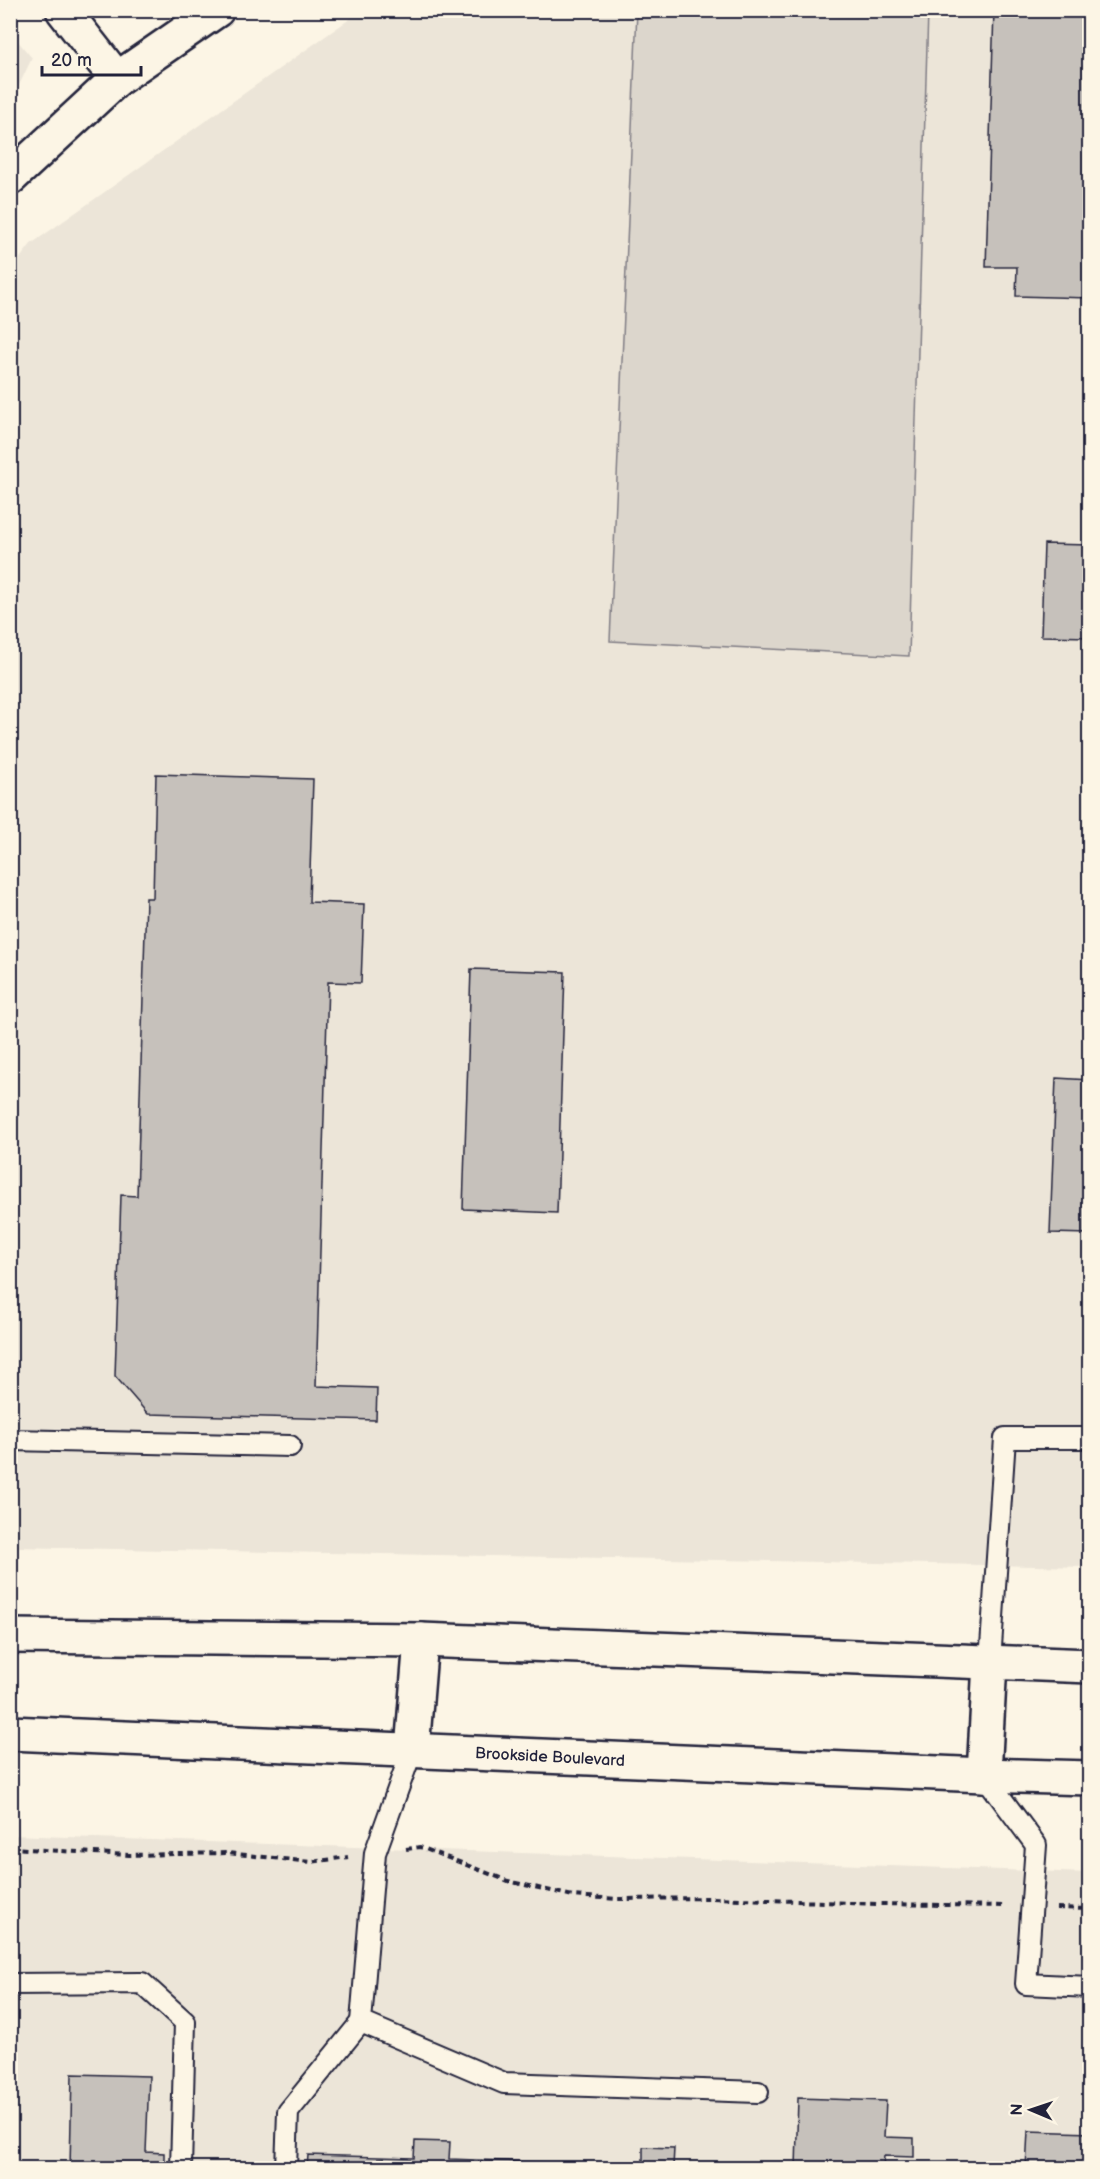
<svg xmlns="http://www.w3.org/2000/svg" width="1100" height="2179" viewBox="0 0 1100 2179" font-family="'Balsamiq Sans',sans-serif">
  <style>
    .built { fill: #ece5d8 }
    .green { fill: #dcd6cc; stroke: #7f7c84; stroke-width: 1.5 }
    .building { fill: #c6c1bb; stroke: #22223b; stroke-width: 1.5 }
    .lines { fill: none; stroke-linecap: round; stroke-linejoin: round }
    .service-casing { stroke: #22223b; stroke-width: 24 }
    .minor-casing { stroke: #22223b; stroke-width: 38 }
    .primary-casing { stroke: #22223b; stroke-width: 38 }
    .path { stroke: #22223b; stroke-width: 4; stroke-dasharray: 6 4.5; stroke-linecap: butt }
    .service { stroke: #fcf5e5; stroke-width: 20 }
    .minor { stroke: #fcf5e5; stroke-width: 33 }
    .primary { stroke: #fcf5e5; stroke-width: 33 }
    .labels { text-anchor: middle; stroke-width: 6; stroke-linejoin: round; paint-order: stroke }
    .street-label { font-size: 16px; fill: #22223b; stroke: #fcf5e5 }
  </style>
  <rect width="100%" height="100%" fill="#fcf5e5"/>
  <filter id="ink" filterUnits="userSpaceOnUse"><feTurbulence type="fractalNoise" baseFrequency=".0167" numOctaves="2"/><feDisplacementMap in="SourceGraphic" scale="12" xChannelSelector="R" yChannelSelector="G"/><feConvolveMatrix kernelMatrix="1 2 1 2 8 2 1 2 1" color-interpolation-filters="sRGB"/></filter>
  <g filter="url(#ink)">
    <g class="built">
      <path d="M361,11H637L909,656L928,11H1089V1567L11,1547V270L31,244Z"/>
      <path d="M11,33L32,58L11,102H10Z"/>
      <path d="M11,1835L1089,1873V2168H11Z"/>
    </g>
    <path class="green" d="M637,11H928L909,656L610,641Z"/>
    <g class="building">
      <path d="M994,10H1090V298L1016,296L1017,267H986Z"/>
      <path d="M1044,544L1090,545V637L1041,636Z"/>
      <path d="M10,690H13L11,732H10Z"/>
      <path d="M156,774L313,779L309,902L364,904L361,983L328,982L316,1386L377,1388L376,1420L148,1414L115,1376L121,1195L137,1196L146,898H153Z"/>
      <path d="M471,969L565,972L557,1213L463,1209Z"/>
      <path d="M1056,1078L1090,1080V1234L1050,1233Z"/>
      <path d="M72,2074L149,2076L146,2152L164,2153V2168H70Z"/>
      <path d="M798,2098L886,2101L884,2137L914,2138V2157L884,2156L883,2168H796Z"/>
      <path d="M1028,2131L1090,2133V2168H1026Z"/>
      <path d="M415,2141L450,2142L449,2159L643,2166V2147L674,2148L673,2167L709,2168H307L308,2155L414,2158Z"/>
    </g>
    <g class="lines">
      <defs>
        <g id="service">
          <path d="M10,1440L290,1446"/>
          <path d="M990,1662L1005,1438H1090"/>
          <path d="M412,1750L375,1853L361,2022L504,2083L758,2092"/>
          <path d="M984,1775L1036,1845L1026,1984L1090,1987"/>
          <path d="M10,1984L142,1983L185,2022L181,2168"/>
          <path d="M286,2168L288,2112L361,2022"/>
        </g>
        <g id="minor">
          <path d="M63,10L117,79"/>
          <path d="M10,178L117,79L217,10"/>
        </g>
        <g id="primary">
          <path d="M10,1636L421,1640L1090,1666"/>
          <path d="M10,1733L984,1775L1090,1778"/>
          <path d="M412,1750L421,1640"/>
          <path d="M984,1775L990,1662"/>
        </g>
      </defs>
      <use href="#service" class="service-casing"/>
      <use href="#minor" class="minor-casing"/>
      <use href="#primary" class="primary-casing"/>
      <g class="path">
        <path d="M10,1848L129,1855L227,1853L311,1862L348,1857"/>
        <path d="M406,1849L420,1847L508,1881L573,1896L617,1899L713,1898L879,1904L1005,1906"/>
        <path d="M1057,1908L1090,1909"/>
      </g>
      <use href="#service" class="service"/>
      <use href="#minor" class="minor"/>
      <use href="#primary" class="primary"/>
    </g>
  </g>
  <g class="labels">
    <g class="street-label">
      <text transform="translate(550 1756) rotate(3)" y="6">Brookside Boulevard</text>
    </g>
  </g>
  <rect width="1100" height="2179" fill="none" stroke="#fcf5e5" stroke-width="36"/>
  <rect x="18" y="18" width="1064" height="2143" fill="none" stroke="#22223b" stroke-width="2" filter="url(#ink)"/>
  <g transform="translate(1031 2110) rotate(272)" stroke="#fcf5e5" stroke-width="4.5" paint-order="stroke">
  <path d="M0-4.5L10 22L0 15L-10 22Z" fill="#22223b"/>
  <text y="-9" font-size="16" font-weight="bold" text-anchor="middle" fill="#22223b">N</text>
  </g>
  <path d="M42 66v9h99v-9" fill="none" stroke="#22223b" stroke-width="3"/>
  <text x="51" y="66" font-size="18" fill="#22223b" stroke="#fcf5e5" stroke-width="4.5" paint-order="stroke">20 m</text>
</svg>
